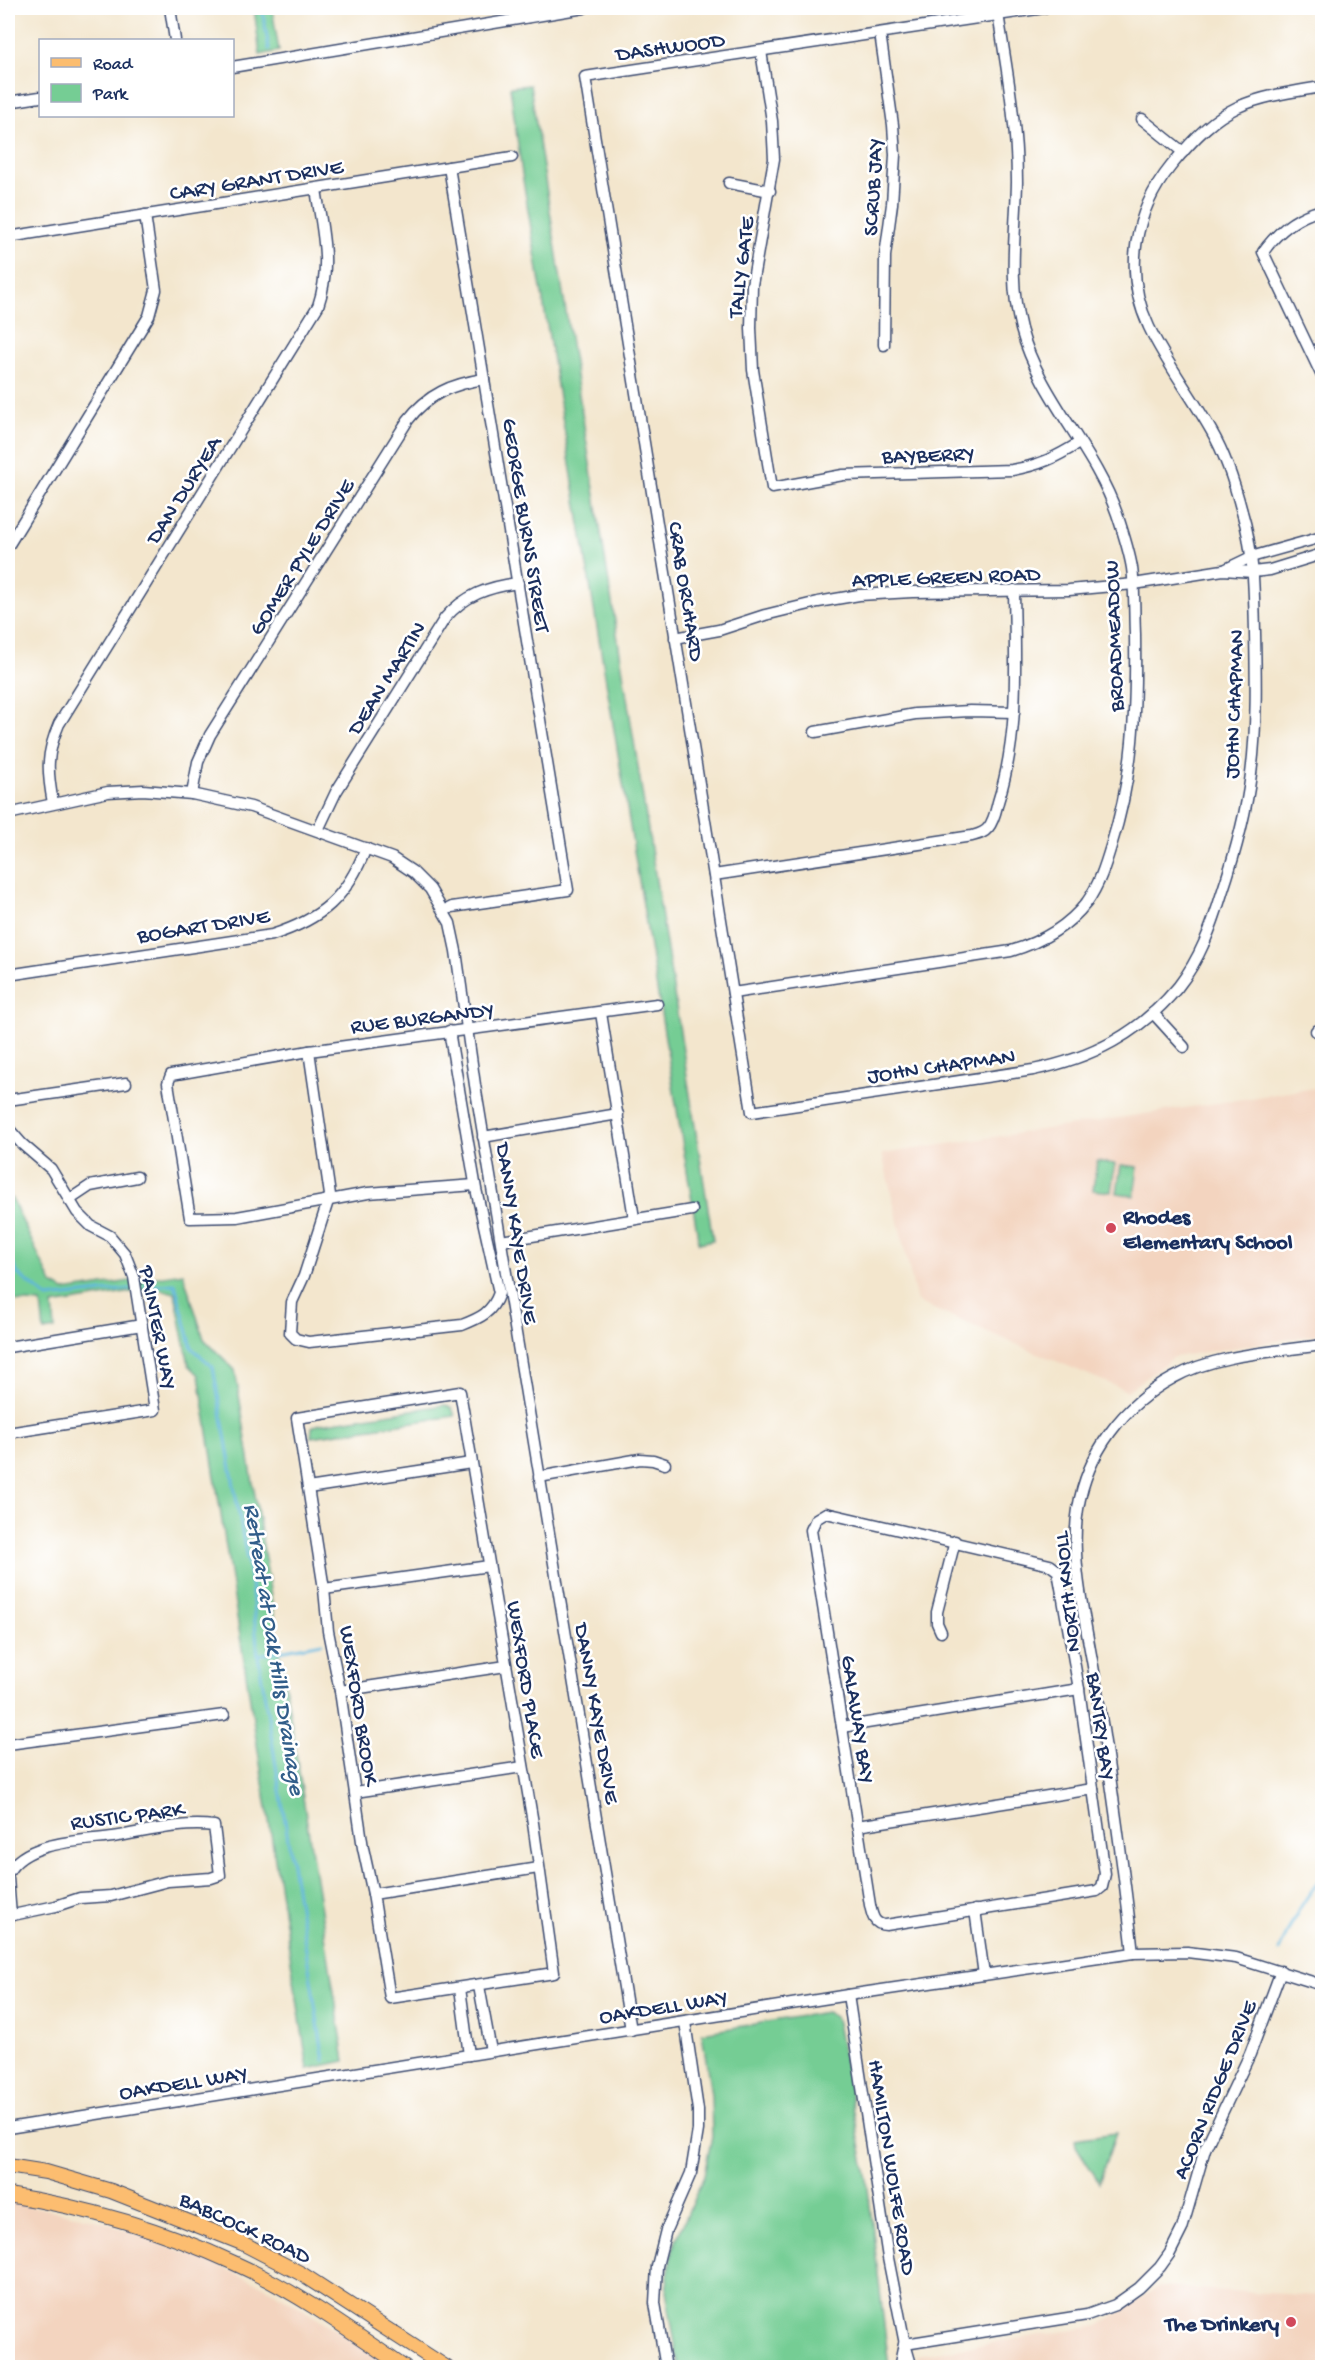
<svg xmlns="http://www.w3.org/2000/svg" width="1330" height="2375" viewBox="0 0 1330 2375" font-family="'Gochi Hand',sans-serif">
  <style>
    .built { fill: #f3d4bf }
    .green { fill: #75cd94; stroke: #487e79; stroke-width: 1.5 }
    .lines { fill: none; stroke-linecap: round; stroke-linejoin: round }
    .stream { stroke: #5eb5db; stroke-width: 3 }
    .minor-casing { stroke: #3b4a6f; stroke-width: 13 }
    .major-casing { stroke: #3b4a6f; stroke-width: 16 }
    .minor { stroke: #fff; stroke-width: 10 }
    .major { stroke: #fcbd6f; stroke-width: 14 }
    .poi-dot { fill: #d1495b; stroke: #fff; stroke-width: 2 }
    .labels { text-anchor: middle; stroke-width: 5; stroke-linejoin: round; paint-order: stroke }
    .street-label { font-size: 22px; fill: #1b2f5e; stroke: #fff }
    .poi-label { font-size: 22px; font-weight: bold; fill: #1b2f5e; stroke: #fff; text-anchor: start }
    .water-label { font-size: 24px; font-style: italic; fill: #325e8a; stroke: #fff }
  </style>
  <rect width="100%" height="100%" fill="#fff"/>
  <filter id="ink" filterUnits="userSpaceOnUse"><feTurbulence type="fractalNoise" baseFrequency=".0167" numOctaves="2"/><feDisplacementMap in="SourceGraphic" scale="12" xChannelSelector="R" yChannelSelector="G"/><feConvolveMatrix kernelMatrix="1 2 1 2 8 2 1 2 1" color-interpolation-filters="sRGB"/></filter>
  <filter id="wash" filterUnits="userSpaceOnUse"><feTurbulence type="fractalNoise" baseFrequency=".008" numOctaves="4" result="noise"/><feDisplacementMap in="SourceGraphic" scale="24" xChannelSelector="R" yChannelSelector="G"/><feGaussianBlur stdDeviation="1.35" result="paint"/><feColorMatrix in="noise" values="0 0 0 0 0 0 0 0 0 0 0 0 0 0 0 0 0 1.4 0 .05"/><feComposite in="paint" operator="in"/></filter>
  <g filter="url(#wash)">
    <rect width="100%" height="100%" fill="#f3e6cd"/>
    <g class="built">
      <path d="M1322,1087V1334L1174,1357L1127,1391L917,1302L882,1154Z"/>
      <path d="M8,2202L81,2216L112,2225L213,2263L260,2284L302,2308L393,2367L8,2368Z"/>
      <path d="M1158,2287L1322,2296V2367H919L917,2355L1098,2326Z"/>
    </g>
    <g class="green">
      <path d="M254,8H272L279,51L260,55Z"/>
      <path d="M530,85L713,1240L699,1243L522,174L510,87Z"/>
      <path d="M1097,1161L1115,1164L1111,1192L1093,1190Z"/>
      <path d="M1121,1165L1138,1167L1134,1196L1117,1193Z"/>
      <path d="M8,1197L12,1199L52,1284L64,1291L183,1273L204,1339L235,1370L345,2061L308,2069L199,1375L189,1365L175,1293L156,1288L53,1305L55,1329L44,1331L41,1303L11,1301L8,1297Z"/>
      <path d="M445,1405L452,1408L455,1416L311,1437L312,1427L320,1424Z"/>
      <path d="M826,2012L835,2017L837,2023L867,2180L889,2367H679L666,2291L672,2250L704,2175L712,2136L711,2095L702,2033Z"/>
      <path d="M1116,2133L1099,2182L1076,2146L1075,2139Z"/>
    </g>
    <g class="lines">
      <g class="stream">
        <path d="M262,8L269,49"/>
        <path d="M8,1252L18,1274L48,1298L129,1289"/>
        <path d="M145,1286L175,1284L192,1348L213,1367L251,1582L258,1655L324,2060"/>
        <path d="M258,1655L322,1643"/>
        <path d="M1279,1951C1291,1924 1302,1900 1322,1878"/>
      </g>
    </g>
  </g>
  <g filter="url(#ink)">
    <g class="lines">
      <defs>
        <g id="minor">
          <path d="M170,8L175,40"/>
          <path d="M1044,8L585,77L752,1112L1033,1070C1092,1058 1139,1034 1178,987C1200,959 1212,926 1222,893C1235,854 1246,815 1251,774C1257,727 1256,680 1255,633C1254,592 1254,551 1242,512C1235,485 1226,456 1212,432C1192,396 1166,363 1149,327C1123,272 1134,212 1171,166C1222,103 1246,99 1322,87"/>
          <path d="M880,33L893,125L895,155L892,204L885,256L884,345"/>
          <path d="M761,51L772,121L774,159L752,285L751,328L753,370L772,488L843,475L1012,470C1040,465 1055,458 1079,443"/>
          <path d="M232,67L584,8"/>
          <path d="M8,102L40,97"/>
          <path d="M1142,119L1183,152"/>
          <path d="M729,183L770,191"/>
          <path d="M1322,210C1297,216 1278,231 1263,252L1322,376"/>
          <path d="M8,237L512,157"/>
          <path d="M8,546L149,316L156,290L145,215"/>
          <path d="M1226,569L1251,557L1322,537"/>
          <path d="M675,638L719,630L765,615L818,602L859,595L912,592L1069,590L1134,584L1223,570L1253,572L1270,570L1322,554"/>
          <path d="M815,732L915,714L970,711L1014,712"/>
          <path d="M192,794L198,762L210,735L408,420C428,394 452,384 484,379"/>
          <path d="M53,803C47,771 46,754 59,724L318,306C332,265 322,230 316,189"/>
          <path d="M8,814L108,792L143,790L192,794L251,807L392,858L413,872L430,889L450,923L456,951L475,1085L631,2030"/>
          <path d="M318,830L336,792L445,618C465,595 488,587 518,583"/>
          <path d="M714,875L972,836C979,834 984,833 988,828C994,821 996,810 998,802C1020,733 1015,662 1014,590"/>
          <path d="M444,911L452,907L568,890L449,167"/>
          <path d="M8,975L272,935C322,919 347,897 366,848"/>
          <path d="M733,993L1011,951C1041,942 1067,928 1087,902C1099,885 1105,866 1111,846C1134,774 1136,710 1135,634C1134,613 1135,590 1132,568C1129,550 1123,532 1117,514C1094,448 1040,398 1021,329C1008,279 1016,232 1017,182C1017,125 1007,70 998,14"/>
          <path d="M601,1013L634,1218"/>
          <path d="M1153,1013L1184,1047"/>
          <path d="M1316,1031L1322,1029"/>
          <path d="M309,1051L330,1195L304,1276L292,1302L290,1333L296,1339L309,1342L462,1325C480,1318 492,1313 499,1293L476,1189L449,1031"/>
          <path d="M8,1100L126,1083"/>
          <path d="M8,1128L22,1144L51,1169L77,1212L91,1226L110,1236L125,1254L134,1277L155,1410L8,1433"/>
          <path d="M483,1137L618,1114"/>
          <path d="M475,1185L368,1193L237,1217L190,1218L168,1083L171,1075L309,1051L657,1004"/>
          <path d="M69,1200L90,1186L137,1177"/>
          <path d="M501,1241L692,1210"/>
          <path d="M8,1347L142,1325"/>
          <path d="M460,1392L533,1823L554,1973L390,1998L373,1894L363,1848L340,1691L328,1631L324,1589L297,1418Z"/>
          <path d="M539,1477L640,1459L653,1460L665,1464"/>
          <path d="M308,1488L471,1463"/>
          <path d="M826,1513L1050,1565L1058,1571L1079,1689L1105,1874L1102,1887L1097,1891L886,1925C874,1925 872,1915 870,1905L811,1530L816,1519Z"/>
          <path d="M324,1589L489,1566"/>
          <path d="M941,1632L937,1623V1612L955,1541"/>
          <path d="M340,1691L506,1666"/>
          <path d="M842,1727L1079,1689"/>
          <path d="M8,1744L224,1715"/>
          <path d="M355,1792L523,1767"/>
          <path d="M857,1826L1093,1789"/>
          <path d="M8,1873C25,1841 81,1841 113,1837C147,1832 178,1822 214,1826L220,1875L211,1878L168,1881L111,1896L80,1898L56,1906L8,1916"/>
          <path d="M8,1878L11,1916"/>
          <path d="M373,1894L538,1868"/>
          <path d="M975,1910L984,1975"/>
          <path d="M1133,1953C1123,1863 1110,1773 1096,1684C1088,1631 1069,1561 1078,1509C1087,1453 1123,1405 1173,1378C1215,1354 1275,1352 1322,1345"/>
          <path d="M479,1986L491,2051"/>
          <path d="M460,1988L469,2055"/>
          <path d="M848,1995L888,2258L905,2344L912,2368"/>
          <path d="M8,2128L848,1995L1133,1953L1187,1952L1236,1958L1322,1985"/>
          <path d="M905,2344L1087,2315L1115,2305L1139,2288L1160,2267L1170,2253L1182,2229L1205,2149L1250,2054L1281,1971"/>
          <path d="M666,2368L655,2303L657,2266L666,2230L691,2173L698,2130V2110L685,2022"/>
          <path d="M899,2368L904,2344"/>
        </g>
        <g id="major">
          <path d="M8,2166L46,2172L111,2191L242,2243L300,2273L447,2368"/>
          <path d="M8,2195C85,2207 163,2230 234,2263C294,2290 350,2330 405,2368"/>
        </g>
      </defs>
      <use href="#minor" class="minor-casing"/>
      <use href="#major" class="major-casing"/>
      <use href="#minor" class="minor"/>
      <use href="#major" class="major"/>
    </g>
  </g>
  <g class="poi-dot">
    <circle cx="1111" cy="1228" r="6"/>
    <circle cx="1291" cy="2322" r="6"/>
  </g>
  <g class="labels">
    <g class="street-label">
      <text transform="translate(670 45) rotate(-8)" y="8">DASHWOOD</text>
      <text transform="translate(256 178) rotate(-9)" y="8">CARY GRANT DRIVE</text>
      <text transform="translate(871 187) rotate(-87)" y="8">SCRUB JAY</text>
      <text transform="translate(739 267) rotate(-83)" y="8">TALLY GATE</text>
      <text transform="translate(928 453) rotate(-2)" y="8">BAYBERRY</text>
      <text transform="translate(182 489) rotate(-58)" y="8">DAN DURYEA</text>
      <text transform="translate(528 525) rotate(81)" y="8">GEORGE BURNS STREET</text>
      <text transform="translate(300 556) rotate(-58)" y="8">GOMER PYLE DRIVE</text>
      <text transform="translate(946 575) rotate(-2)" y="8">APPLE GREEN ROAD</text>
      <text transform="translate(688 591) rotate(81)" y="8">CRAB ORCHARD</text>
      <text transform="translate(1112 636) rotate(-92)" y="8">BROADMEADOW</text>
      <text transform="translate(385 677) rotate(-58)" y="8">DEAN MARTIN</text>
      <text transform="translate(1232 704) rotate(-88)" y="8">JOHN CHAPMAN</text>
      <text transform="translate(203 924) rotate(-9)" y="8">BOGART DRIVE</text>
      <text transform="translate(422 1016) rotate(-7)" y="8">RUE BURGANDY</text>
      <text transform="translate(941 1064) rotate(-8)" y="8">JOHN CHAPMAN</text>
      <text transform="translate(519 1233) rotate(81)" y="8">DANNY KAYE DRIVE</text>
      <text transform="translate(160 1327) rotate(79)" y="8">PAINTER WAY</text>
      <text transform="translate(1065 1592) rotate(-96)" y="8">NORTH KNOLL</text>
      <text transform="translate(528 1679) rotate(81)" y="8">WEXFORD PLACE</text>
      <text transform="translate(361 1705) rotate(81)" y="8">WEXFORD BROOK</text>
      <text transform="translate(599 1713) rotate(80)" y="8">DANNY KAYE DRIVE</text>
      <text transform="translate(860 1719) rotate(81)" y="8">GALAWAY BAY</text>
      <text transform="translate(1103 1726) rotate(82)" y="8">BANTRY BAY</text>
      <text transform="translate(127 1814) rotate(-7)" y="8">RUSTIC PARK</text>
      <text transform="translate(663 2005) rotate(-9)" y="8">OAKDELL WAY</text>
      <text transform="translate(183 2081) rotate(-9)" y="8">OAKDELL WAY</text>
      <text transform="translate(1213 2089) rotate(-68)" y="8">ACORN RIDGE DRIVE</text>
      <text transform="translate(894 2167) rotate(81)" y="8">HAMILTON WOLFE ROAD</text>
      <text transform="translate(246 2226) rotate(25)" y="8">BABCOCK ROAD</text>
    </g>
    <g class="poi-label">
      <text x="1123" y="1223">Rhodes<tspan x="1123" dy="25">Elementary School</tspan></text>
      <text x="1279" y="2330" text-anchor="end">The Drinkery</text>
    </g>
    <g class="water-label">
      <text transform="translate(276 1649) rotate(81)" y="8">Retreat at Oak Hills Drainage</text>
    </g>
  </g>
  <rect width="1330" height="2375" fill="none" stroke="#fff" stroke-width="30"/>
  <rect x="39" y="39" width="195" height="78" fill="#ffffff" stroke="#a4acbf" stroke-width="1.5"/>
  <rect x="51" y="58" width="30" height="9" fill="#fcbd6f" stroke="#a4acbf" stroke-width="1.5"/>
  <text x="93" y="69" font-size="18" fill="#1b2f5e">Road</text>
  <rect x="51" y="84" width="30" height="18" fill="#75cd94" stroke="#a4acbf" stroke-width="1.5"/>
  <text x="93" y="99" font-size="18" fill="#1b2f5e">Park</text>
</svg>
